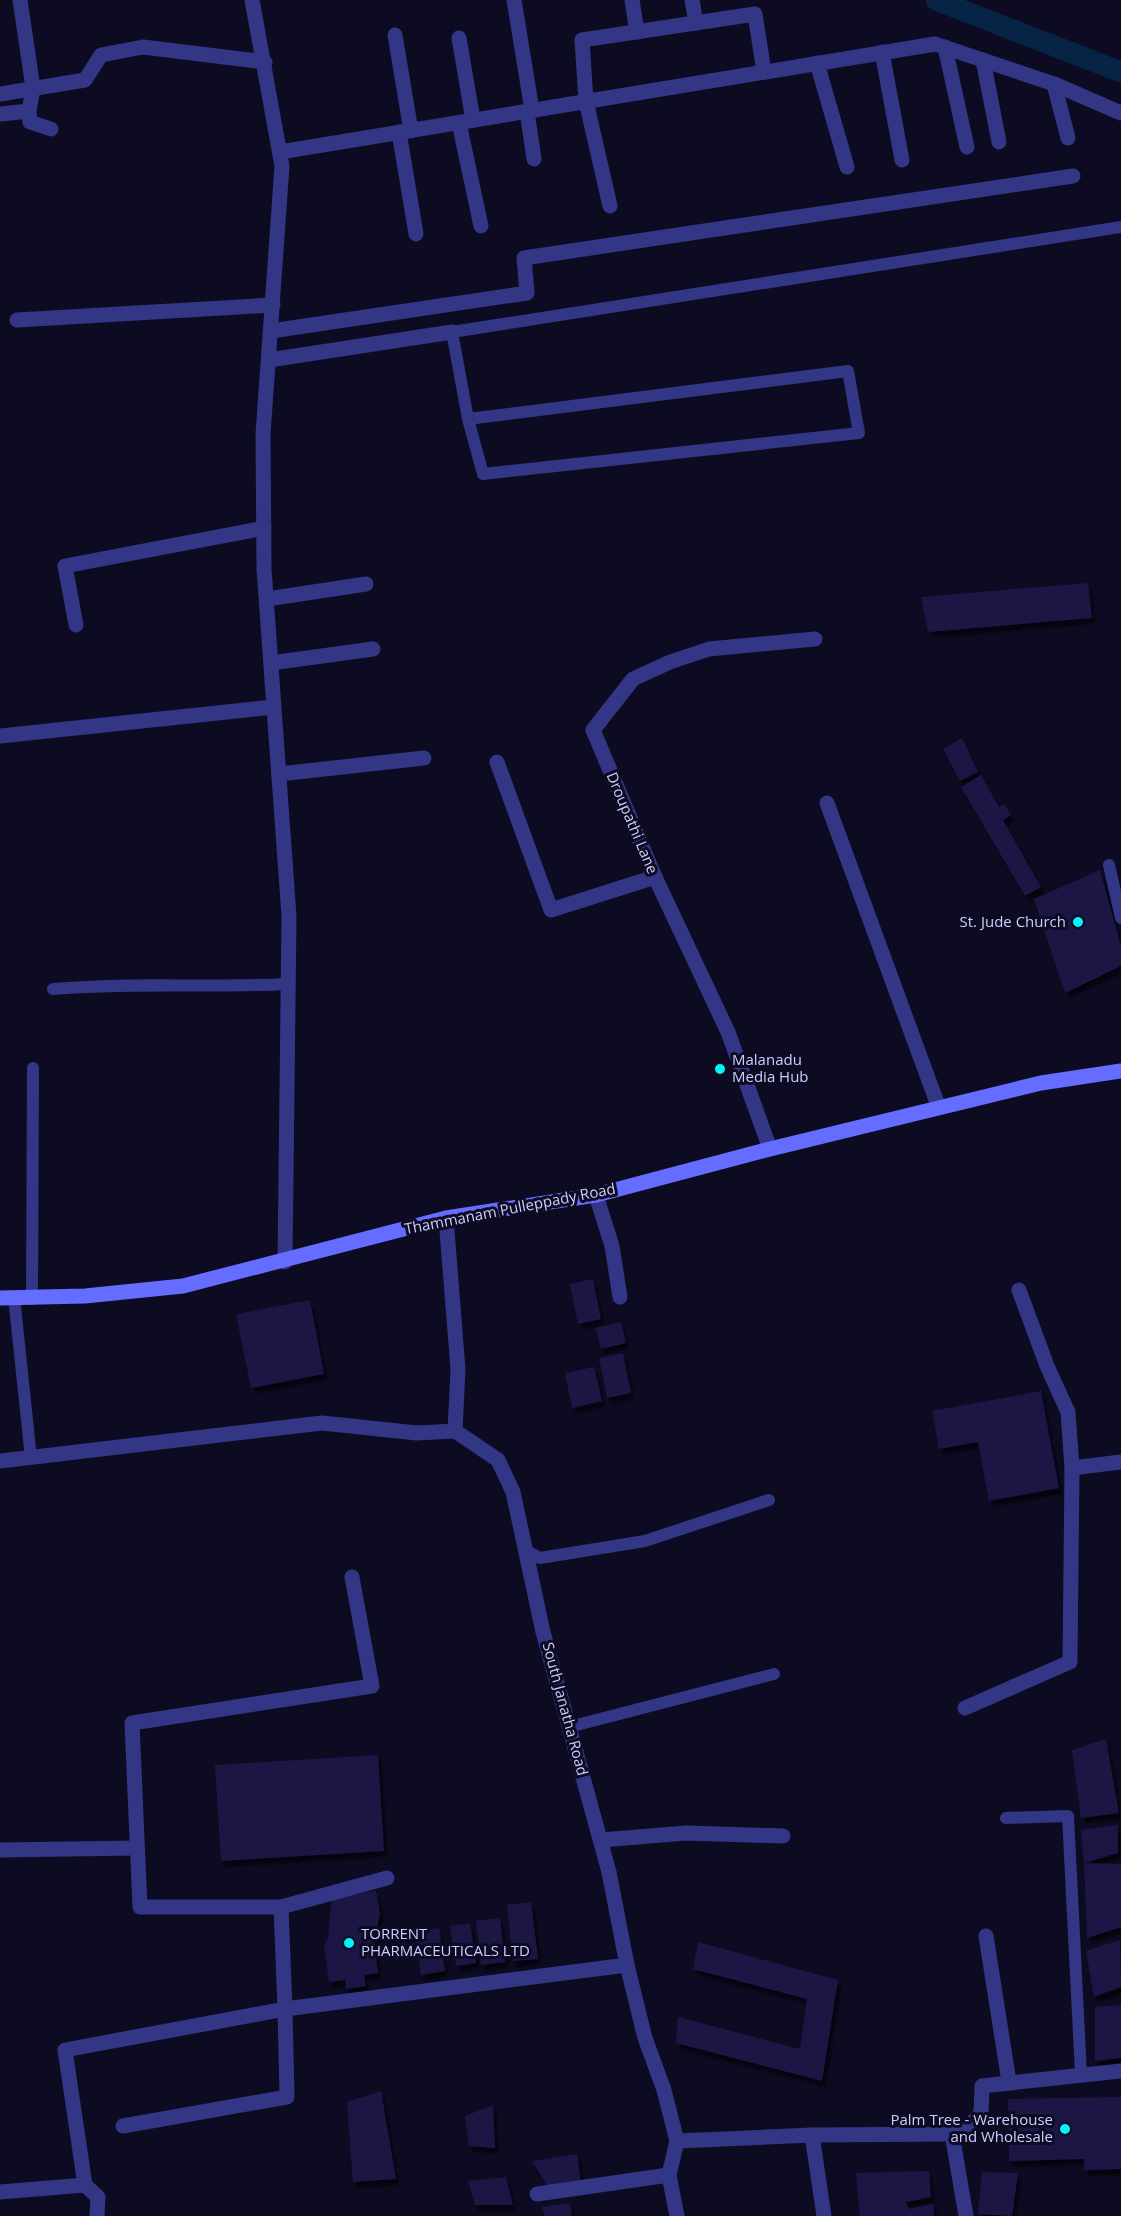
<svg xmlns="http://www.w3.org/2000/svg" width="1121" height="2216" viewBox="0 0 1121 2216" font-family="'Open Sans',sans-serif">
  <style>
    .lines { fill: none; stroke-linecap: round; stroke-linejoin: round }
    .canal { stroke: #072346; stroke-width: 21 }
    .building { fill: #1b1645; filter: url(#shadow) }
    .lane { stroke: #323685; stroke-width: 12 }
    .street { stroke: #323685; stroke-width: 15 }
    .secondary { stroke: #646dff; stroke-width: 15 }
    .poi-dot { fill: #00f5f8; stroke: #0d0b22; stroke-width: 2 }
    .labels { text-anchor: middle; stroke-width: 6; stroke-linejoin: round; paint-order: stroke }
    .street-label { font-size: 15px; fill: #cecdff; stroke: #0d0b22 }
    .poi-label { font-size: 15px; fill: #cecdff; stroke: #0d0b22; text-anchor: end }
  </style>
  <defs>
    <filter id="shadow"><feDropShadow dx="3.5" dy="6" stdDeviation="1.5" flood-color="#0009"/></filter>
  </defs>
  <rect width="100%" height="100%" fill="#0d0b22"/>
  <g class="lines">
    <path class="canal" d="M936,0L1121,72"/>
  </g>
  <g class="building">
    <path d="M1088,583L1092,618L928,632L921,597Z"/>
    <path d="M962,738L978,772L960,781L943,749Z"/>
    <path d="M981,775L999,807L1004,804L1011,815L1003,820L1041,887L1025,896L961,787Z"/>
    <path d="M1100,870L1121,946V966L1065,993L1034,899Z"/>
    <path d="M593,1279L601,1319L578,1324L570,1284Z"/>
    <path d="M310,1300L324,1374L251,1388L236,1314Z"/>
    <path d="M621,1322L626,1343L601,1349L596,1328Z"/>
    <path d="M623,1353L631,1393L607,1398L599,1358Z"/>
    <path d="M594,1367L602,1401L572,1408L565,1373Z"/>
    <path d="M1041,1391L1059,1488L989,1501L978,1442L939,1449L932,1411Z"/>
    <path d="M1106,1739L1119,1813L1081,1818L1072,1750Z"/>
    <path d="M378,1755L384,1851L221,1861L215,1765Z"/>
    <path d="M1118,1825V1853L1084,1863L1081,1830Z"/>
    <path d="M1084,1863L1121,1864V1927L1087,1938Z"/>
    <path d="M376,1891L380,1914L374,1940L378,1973L364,1975L366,1986L346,1989L345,1980L329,1982L324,1945L328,1937L332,1897Z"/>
    <path d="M531,1902L538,1959L513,1961L507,1905Z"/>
    <path d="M500,1918L505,1962L481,1965L476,1921Z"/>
    <path d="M470,1923L476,1963L456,1966L450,1926Z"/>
    <path d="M439,1928L445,1971L421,1975L414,1932Z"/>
    <path d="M1120,1940L1121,1987L1094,1997L1086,1951Z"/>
    <path d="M698,1942L838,1980L822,2081L676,2043L678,2017L800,2049L807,1999L693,1969Z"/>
    <path d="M1121,2005V2058L1095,2061V2007Z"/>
    <path d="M381,2091L396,2179L353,2182L347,2102Z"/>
    <path d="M1121,2097V2169L1084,2170V2159L1009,2161L1008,2099Z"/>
    <path d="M493,2105L495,2148L469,2146L465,2116Z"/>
    <path d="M577,2154L581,2184L549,2189L532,2161Z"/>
    <path d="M929,2171L931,2197L906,2202L909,2209L933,2204L934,2216H860L856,2173Z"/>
    <path d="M982,2172L1018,2173L1012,2216L978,2214Z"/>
    <path d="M506,2177L513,2205H475L468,2181Z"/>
    <path d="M570,2203L572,2216H545L542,2207Z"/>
  </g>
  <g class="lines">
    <g class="lane">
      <path d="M468,419L848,371L859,433L483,474L468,419L452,332L1121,227"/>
      <path d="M1109,865L1121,918"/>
      <path d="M53,989C131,982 209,988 288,984"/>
      <path d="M14,1297L31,1458"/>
      <path d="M32,1299L33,1068"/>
      <path d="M527,1551L540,1558L645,1541L769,1500"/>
      <path d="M569,1727L774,1674"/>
      <path d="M1006,1818L1068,1816L1081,2074"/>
    </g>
    <g class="street">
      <path d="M252,0L282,166L263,434L264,569L289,916L285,1262"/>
      <path d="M514,0L532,110"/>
      <path d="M632,0L637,32"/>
      <path d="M692,0L696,23"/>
      <path d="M395,35L411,131"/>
      <path d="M459,38L473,120"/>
      <path d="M945,47L967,147"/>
      <path d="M882,52L902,160"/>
      <path d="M983,60L999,142"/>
      <path d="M817,63L847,167"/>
      <path d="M1054,84L1068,138"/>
      <path d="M0,94L85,80L101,55L143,47L265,62"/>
      <path d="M29,111L30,122L51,129"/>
      <path d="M527,111L534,159"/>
      <path d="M1,114L29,111L33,88L20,0"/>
      <path d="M459,123L481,226"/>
      <path d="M399,132L416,234"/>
      <path d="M280,152L935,44L1054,84L1121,113"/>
      <path d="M610,206L586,101L582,40L755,14L764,72"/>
      <path d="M17,320L273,305"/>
      <path d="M271,331L527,293L524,258L1073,176"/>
      <path d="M269,360L452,332"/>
      <path d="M267,599L366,584"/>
      <path d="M76,625L65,566L264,528"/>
      <path d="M271,663L373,649"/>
      <path d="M0,736L274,707"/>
      <path d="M497,762L551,910L655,877"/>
      <path d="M279,774L424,758"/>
      <path d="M827,803L939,1108"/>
      <path d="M770,1149L728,1032L655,877L593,730L633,679L670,662L709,649L815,639"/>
      <path d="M596,1195L612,1246L620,1297"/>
      <path d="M446,1218L458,1369L455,1431L498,1460L513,1492L543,1632L609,1872L627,1965L645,2038L664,2090L677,2141L669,2175L677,2216"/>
      <path d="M1019,1290L1047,1366L1068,1412L1072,1468"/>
      <path d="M0,1461L322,1423L417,1433L455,1431"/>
      <path d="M965,1708L1070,1662L1072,1468L1121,1462"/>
      <path d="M601,1840L686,1833L783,1836"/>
      <path d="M0,1850L137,1848"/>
      <path d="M281,1907L387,1878"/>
      <path d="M986,1936L1009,2082"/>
      <path d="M123,2126L287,2097L285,2009L627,1965"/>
      <path d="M952,2134L966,2216"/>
      <path d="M812,2135L824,2216"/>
      <path d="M677,2141L812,2135L952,2134L963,2131L981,2114L982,2086L1121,2071"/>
      <path d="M0,2192L85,2185"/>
      <path d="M537,2194L669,2175"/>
      <path d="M97,2216L98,2197L85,2185L65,2050L285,2009L281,1907H140L132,1723L372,1686L352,1577"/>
    </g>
    <path class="secondary" d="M0,1298L85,1296L183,1286L446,1218L596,1195L770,1149L1041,1083L1121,1071"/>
  </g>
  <g class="poi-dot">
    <circle cx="1078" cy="922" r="6"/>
    <circle cx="720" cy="1069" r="6"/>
    <circle cx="349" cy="1943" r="6"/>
    <circle cx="1065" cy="2129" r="6"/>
  </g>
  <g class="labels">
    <g class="street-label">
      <text transform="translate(632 823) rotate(67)" y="5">Droupathi Lane</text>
      <text transform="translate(510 1209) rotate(-11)" y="5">Thammanam Pulleppady Road</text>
      <text transform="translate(565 1709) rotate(75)" y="5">South Janatha Road</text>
    </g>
    <g class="poi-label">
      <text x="1066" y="927">St. Jude Church</text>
      <text x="732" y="1065" text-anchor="start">Malanadu<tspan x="732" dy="17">Media Hub</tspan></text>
      <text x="361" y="1939" text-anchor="start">TORRENT<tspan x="361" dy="17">PHARMACEUTICALS LTD</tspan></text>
      <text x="1053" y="2125">Palm Tree - Warehouse<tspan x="1053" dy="17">and Wholesale</tspan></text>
    </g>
  </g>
</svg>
